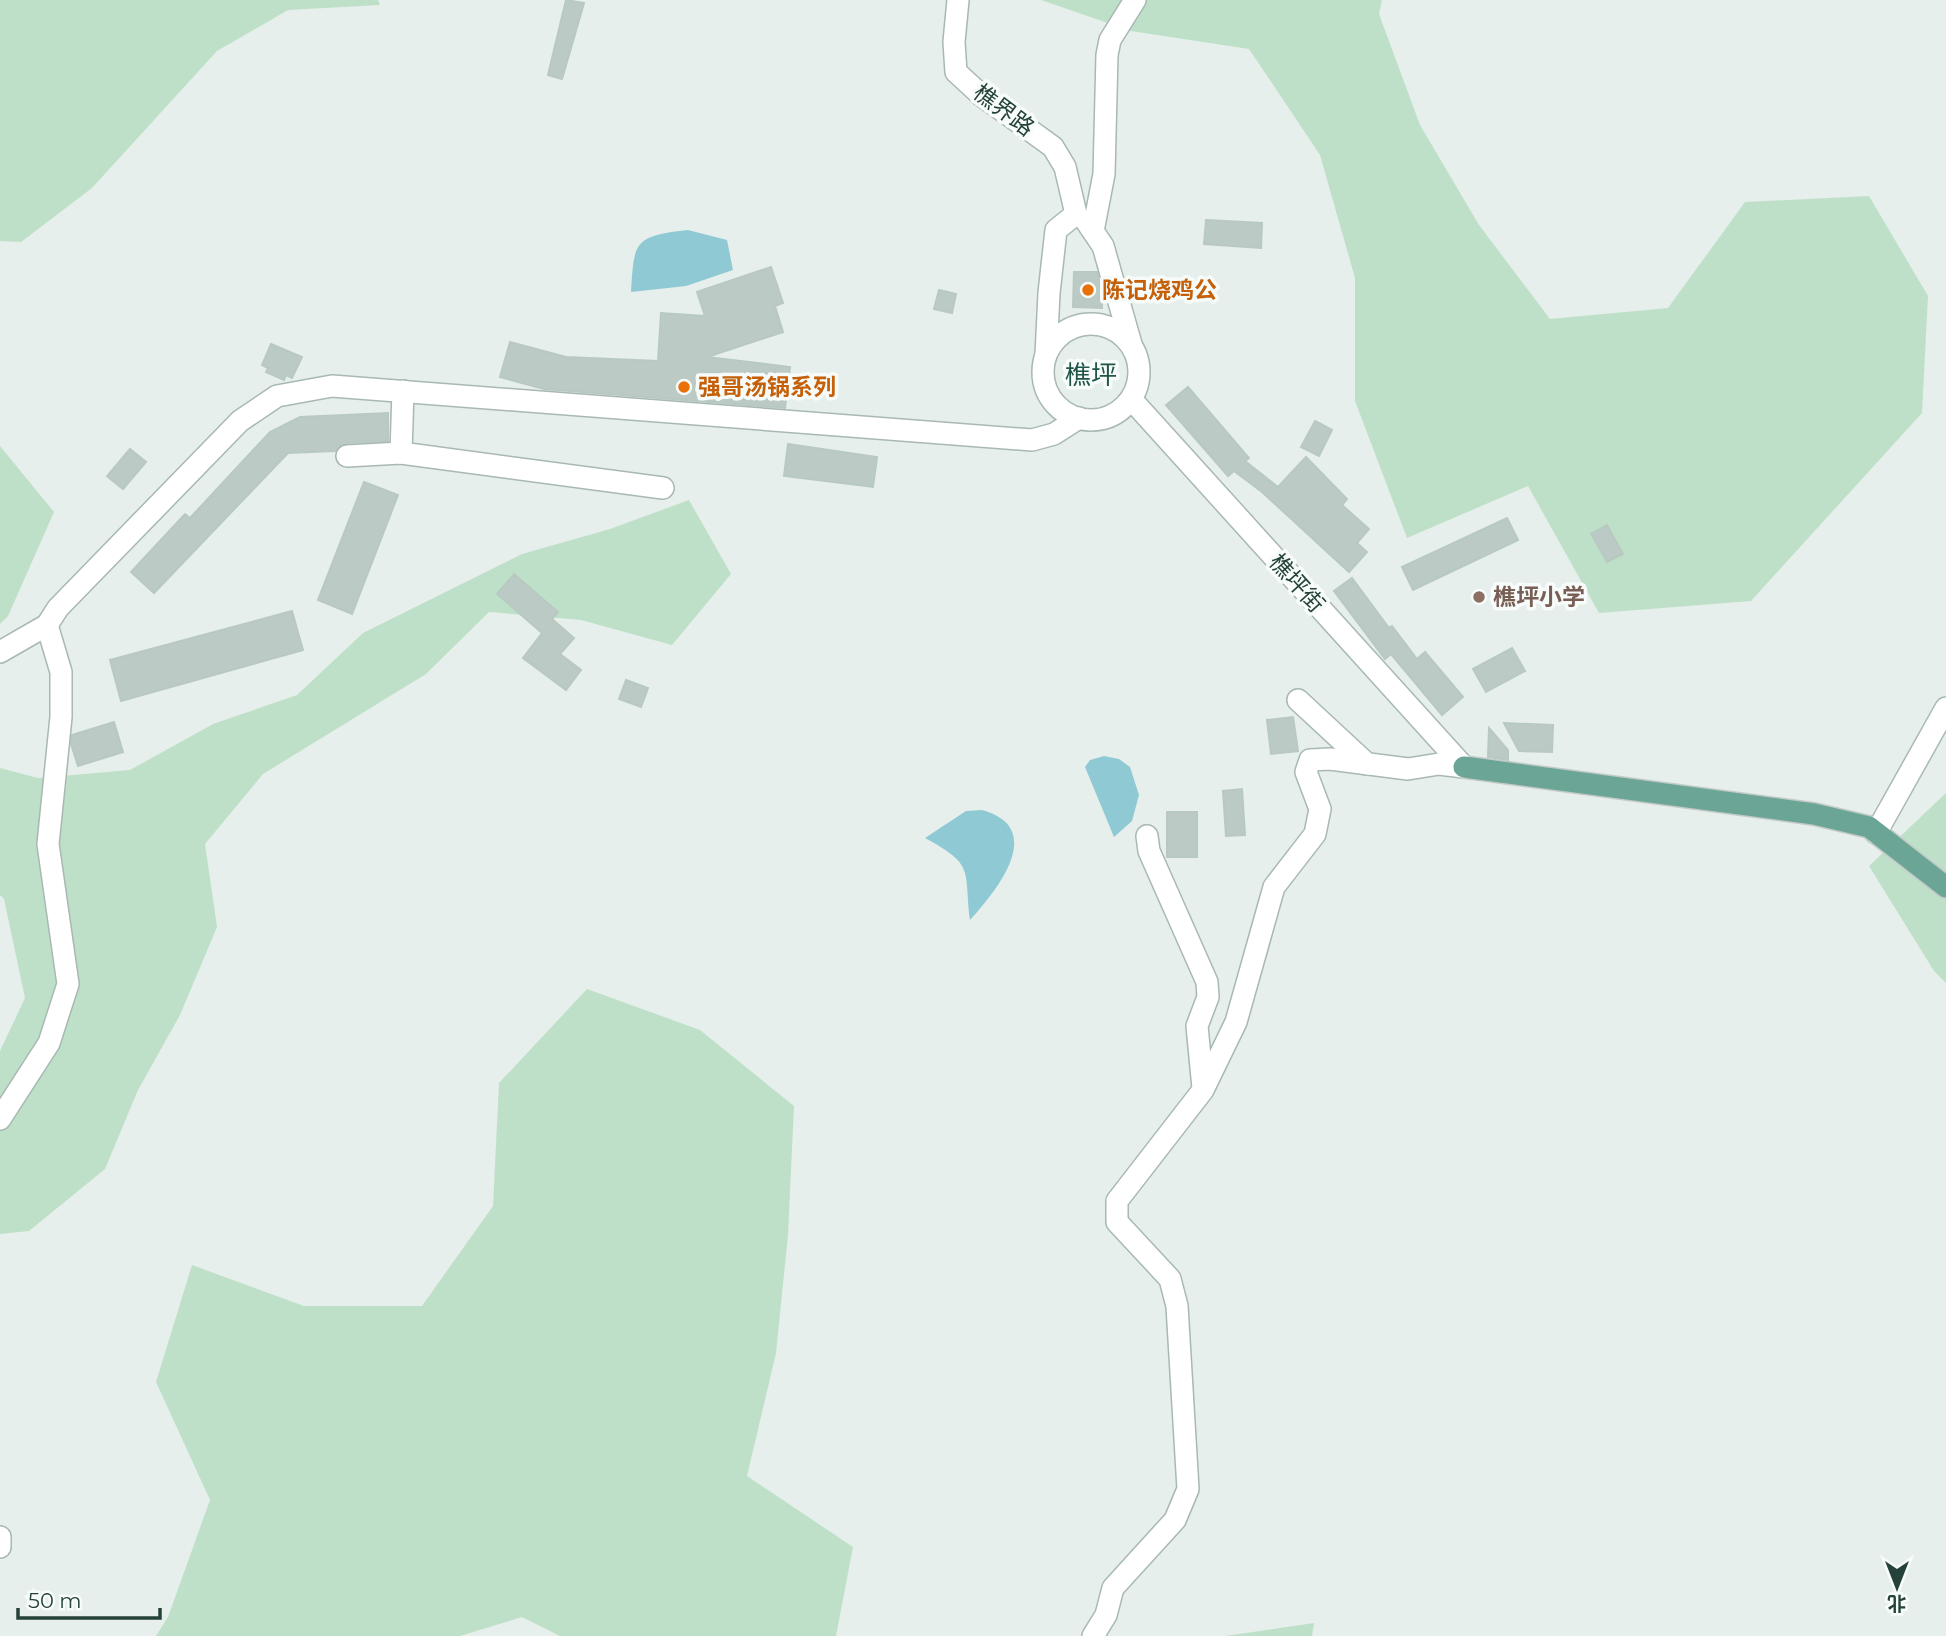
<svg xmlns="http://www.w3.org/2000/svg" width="1946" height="1636" viewBox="0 0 1946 1636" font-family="Montserrat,'Noto Sans SC',sans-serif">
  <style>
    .green { fill: #bfe0c8 }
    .water { fill: #8ec9d4 }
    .building { fill: #bbcac4; stroke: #b8c9c2; stroke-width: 2 }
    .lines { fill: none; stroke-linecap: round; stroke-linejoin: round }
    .minor-casing { stroke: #a8b8b2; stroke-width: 24 }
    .major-casing { stroke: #c2cac8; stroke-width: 24 }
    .minor { stroke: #fff; stroke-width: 21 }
    .major { stroke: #6aa596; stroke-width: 21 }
    .food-dot { fill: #e8710a; stroke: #f7fbf9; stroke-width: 2.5 }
    .education-dot { fill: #8d6e63; stroke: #f7fbf9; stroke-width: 2.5 }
    .labels { text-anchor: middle; stroke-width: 7; stroke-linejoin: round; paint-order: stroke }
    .street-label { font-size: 23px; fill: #24423a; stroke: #f7fbf9 }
    .food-label { font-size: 23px; font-weight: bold; fill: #c56008; stroke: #f7fbf9; text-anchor: start }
    .education-label { font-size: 23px; font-weight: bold; fill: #785e54; stroke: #f7fbf9; text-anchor: start }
    .quarter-label { font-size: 26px; fill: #1f5548; stroke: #f7fbf9 }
  </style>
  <rect width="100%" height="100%" fill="#e6efeb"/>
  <g class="green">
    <path d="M0,0H378L380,5L288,10L217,51L92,188L21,242L0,241Z"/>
    <path d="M1041,0H1382L1379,14L1420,125L1479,225L1550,319L1668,308L1745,202L1869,196L1928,296L1922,413L1751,601L1599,613L1528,486L1407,538L1355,401V278L1320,155L1249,49L1131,31Z"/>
    <path d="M0,446L54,512L8,616L0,624Z"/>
    <path d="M689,500L731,574L672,645L581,620L489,612L426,674L263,774L205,844L217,927L180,1015L138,1090L105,1169L29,1231L0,1234V1051L25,998L4,899L0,895V768L38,778L130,770L213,724L297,695L363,633L522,554L610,529Z"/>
    <path d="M1946,793V983L1934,971L1869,866Z"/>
    <path d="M587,989L700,1030L794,1106L788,1235L776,1353L747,1476L853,1547L836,1636H560L522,1617L460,1636H156L168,1617L210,1500L156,1382L192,1265L304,1306H422L493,1206L499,1083Z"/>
    <path d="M1314,1623L1312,1636H1225Z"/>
  </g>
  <g class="water">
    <path d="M688,230L727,240L733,270L686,286L631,292C634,241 634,236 688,230Z"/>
    <path d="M1104,756L1119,759L1130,767L1139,795L1132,821L1114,837L1085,767L1090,760Z"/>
    <path d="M982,810C1047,828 998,889 970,920C964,869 975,865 925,838L966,811Z"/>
  </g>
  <g class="building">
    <path d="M566,0L584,3L562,79L548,75Z"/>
    <path d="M1206,220L1262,223L1261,248L1204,244Z"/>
    <path d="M771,267L783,303L775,306L783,332L707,357L790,367L785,408L544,389L500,377L510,342L566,357L658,361L661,313L705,316L697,292Z"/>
    <path d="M1074,272H1097L1102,291V308L1073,307Z"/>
    <path d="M939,290L956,294L952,313L934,309Z"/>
    <path d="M271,344L302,357L292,378L286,375L284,380L266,372L268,368L262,365Z"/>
    <path d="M1188,387L1249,458L1245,461L1278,487L1306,457L1347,499L1342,505L1369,529L1357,543L1367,552L1349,572L1262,492L1234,471L1228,476L1166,405Z"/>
    <path d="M388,413V441L346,443L335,451L288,453L154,593L131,572L185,514L190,518L270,432L300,417Z"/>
    <path d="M1315,421L1332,430L1319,456L1301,447Z"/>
    <path d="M788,444L877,457L873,487L784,476Z"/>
    <path d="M130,449L146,462L123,489L107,476Z"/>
    <path d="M364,482L398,495L352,614L318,600Z"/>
    <path d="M1507,518L1518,540L1413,590L1402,567Z"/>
    <path d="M1607,525L1623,554L1607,562L1591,534Z"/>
    <path d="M514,574L558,612L552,619L574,638L560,654L581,670L566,690L523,658L542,633L497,594Z"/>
    <path d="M1352,578L1389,628L1392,626L1417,659L1425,652L1463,697L1442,715L1391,654L1385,659L1334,591Z"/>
    <path d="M292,611L303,650L121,701L110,660Z"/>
    <path d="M1512,648L1525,671L1486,692L1473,669Z"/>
    <path d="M626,680L648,688L641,707L619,699Z"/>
    <path d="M1293,717L1298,751L1271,754L1267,720Z"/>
    <path d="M114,722L123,752L78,766L71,744L72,735Z"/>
    <path d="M1504,723L1553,725L1552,752L1519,751Z"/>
    <path d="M1489,728L1508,750V760L1488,757Z"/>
    <path d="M1242,789L1245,835L1226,836L1223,791Z"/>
    <rect x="1167" y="812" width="30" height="45"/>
  </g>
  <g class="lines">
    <defs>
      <g id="minor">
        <path d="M958,0L954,42L956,72L981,95L1053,147L1065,167L1076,214"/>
        <path d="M1086,221L1103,246L1131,344"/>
        <path d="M1093,231L1104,174L1107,55L1110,40L1135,0"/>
        <circle cx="1091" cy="372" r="48"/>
        <path d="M1046,355L1049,293L1056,230L1076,214"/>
        <path d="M1131,399L1464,767"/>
        <path d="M401,453L403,391"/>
        <path d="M347,456L401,453L663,488"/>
        <path d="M0,652L47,625L58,608L240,421L277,396L332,386L1032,440L1054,434L1079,418"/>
        <path d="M1298,700L1367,764"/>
        <path d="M1876,833L1946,708"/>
        <path d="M1147,836L1149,851L1207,982L1208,997L1197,1026L1203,1088"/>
        <path d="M0,1119L49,1043L68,984L48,844L61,717V672L47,625"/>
        <path d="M0,1537V1547"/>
        <path d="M1093,1636L1106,1615L1113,1588L1175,1520L1188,1489L1177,1306L1170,1279L1117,1222V1201L1203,1090L1236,1022L1274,887L1315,834L1320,809L1306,772L1310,760L1330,759L1408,769L1439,764L1464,767"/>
      </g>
      <path id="major" d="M1464,767L1814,814L1869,827L1946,887"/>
    </defs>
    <use href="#minor" class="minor-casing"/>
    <use href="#major" class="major-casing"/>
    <use href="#minor" class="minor"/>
    <use href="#major" class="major"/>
  </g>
  <g class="food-dot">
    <circle cx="1088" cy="290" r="7"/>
    <circle cx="684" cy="387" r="7"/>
  </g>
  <circle class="education-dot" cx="1479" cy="597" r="7"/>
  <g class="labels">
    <g class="street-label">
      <text transform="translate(1004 110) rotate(37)" y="8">樵界路</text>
      <text transform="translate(1297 583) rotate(48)" y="8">樵坪街</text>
    </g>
    <g class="food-label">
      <text x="1102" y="298">陈记烧鸡公</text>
      <text x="698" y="395">强哥汤锅系列</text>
    </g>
    <g class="education-label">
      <text x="1493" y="605">樵坪小学</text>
    </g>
    <g class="quarter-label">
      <text x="1091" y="384">樵坪</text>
    </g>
  </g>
  <g transform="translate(1897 1587) rotate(180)" stroke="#f7fbf9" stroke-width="5" paint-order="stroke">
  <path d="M0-5L12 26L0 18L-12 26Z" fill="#24423a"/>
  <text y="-10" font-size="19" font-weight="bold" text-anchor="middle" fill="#24423a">北</text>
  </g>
  <path d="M18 1608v10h142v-10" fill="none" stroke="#24423a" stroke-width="3.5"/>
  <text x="28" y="1608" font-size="21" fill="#24423a" stroke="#f7fbf9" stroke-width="5" paint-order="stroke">50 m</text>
</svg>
